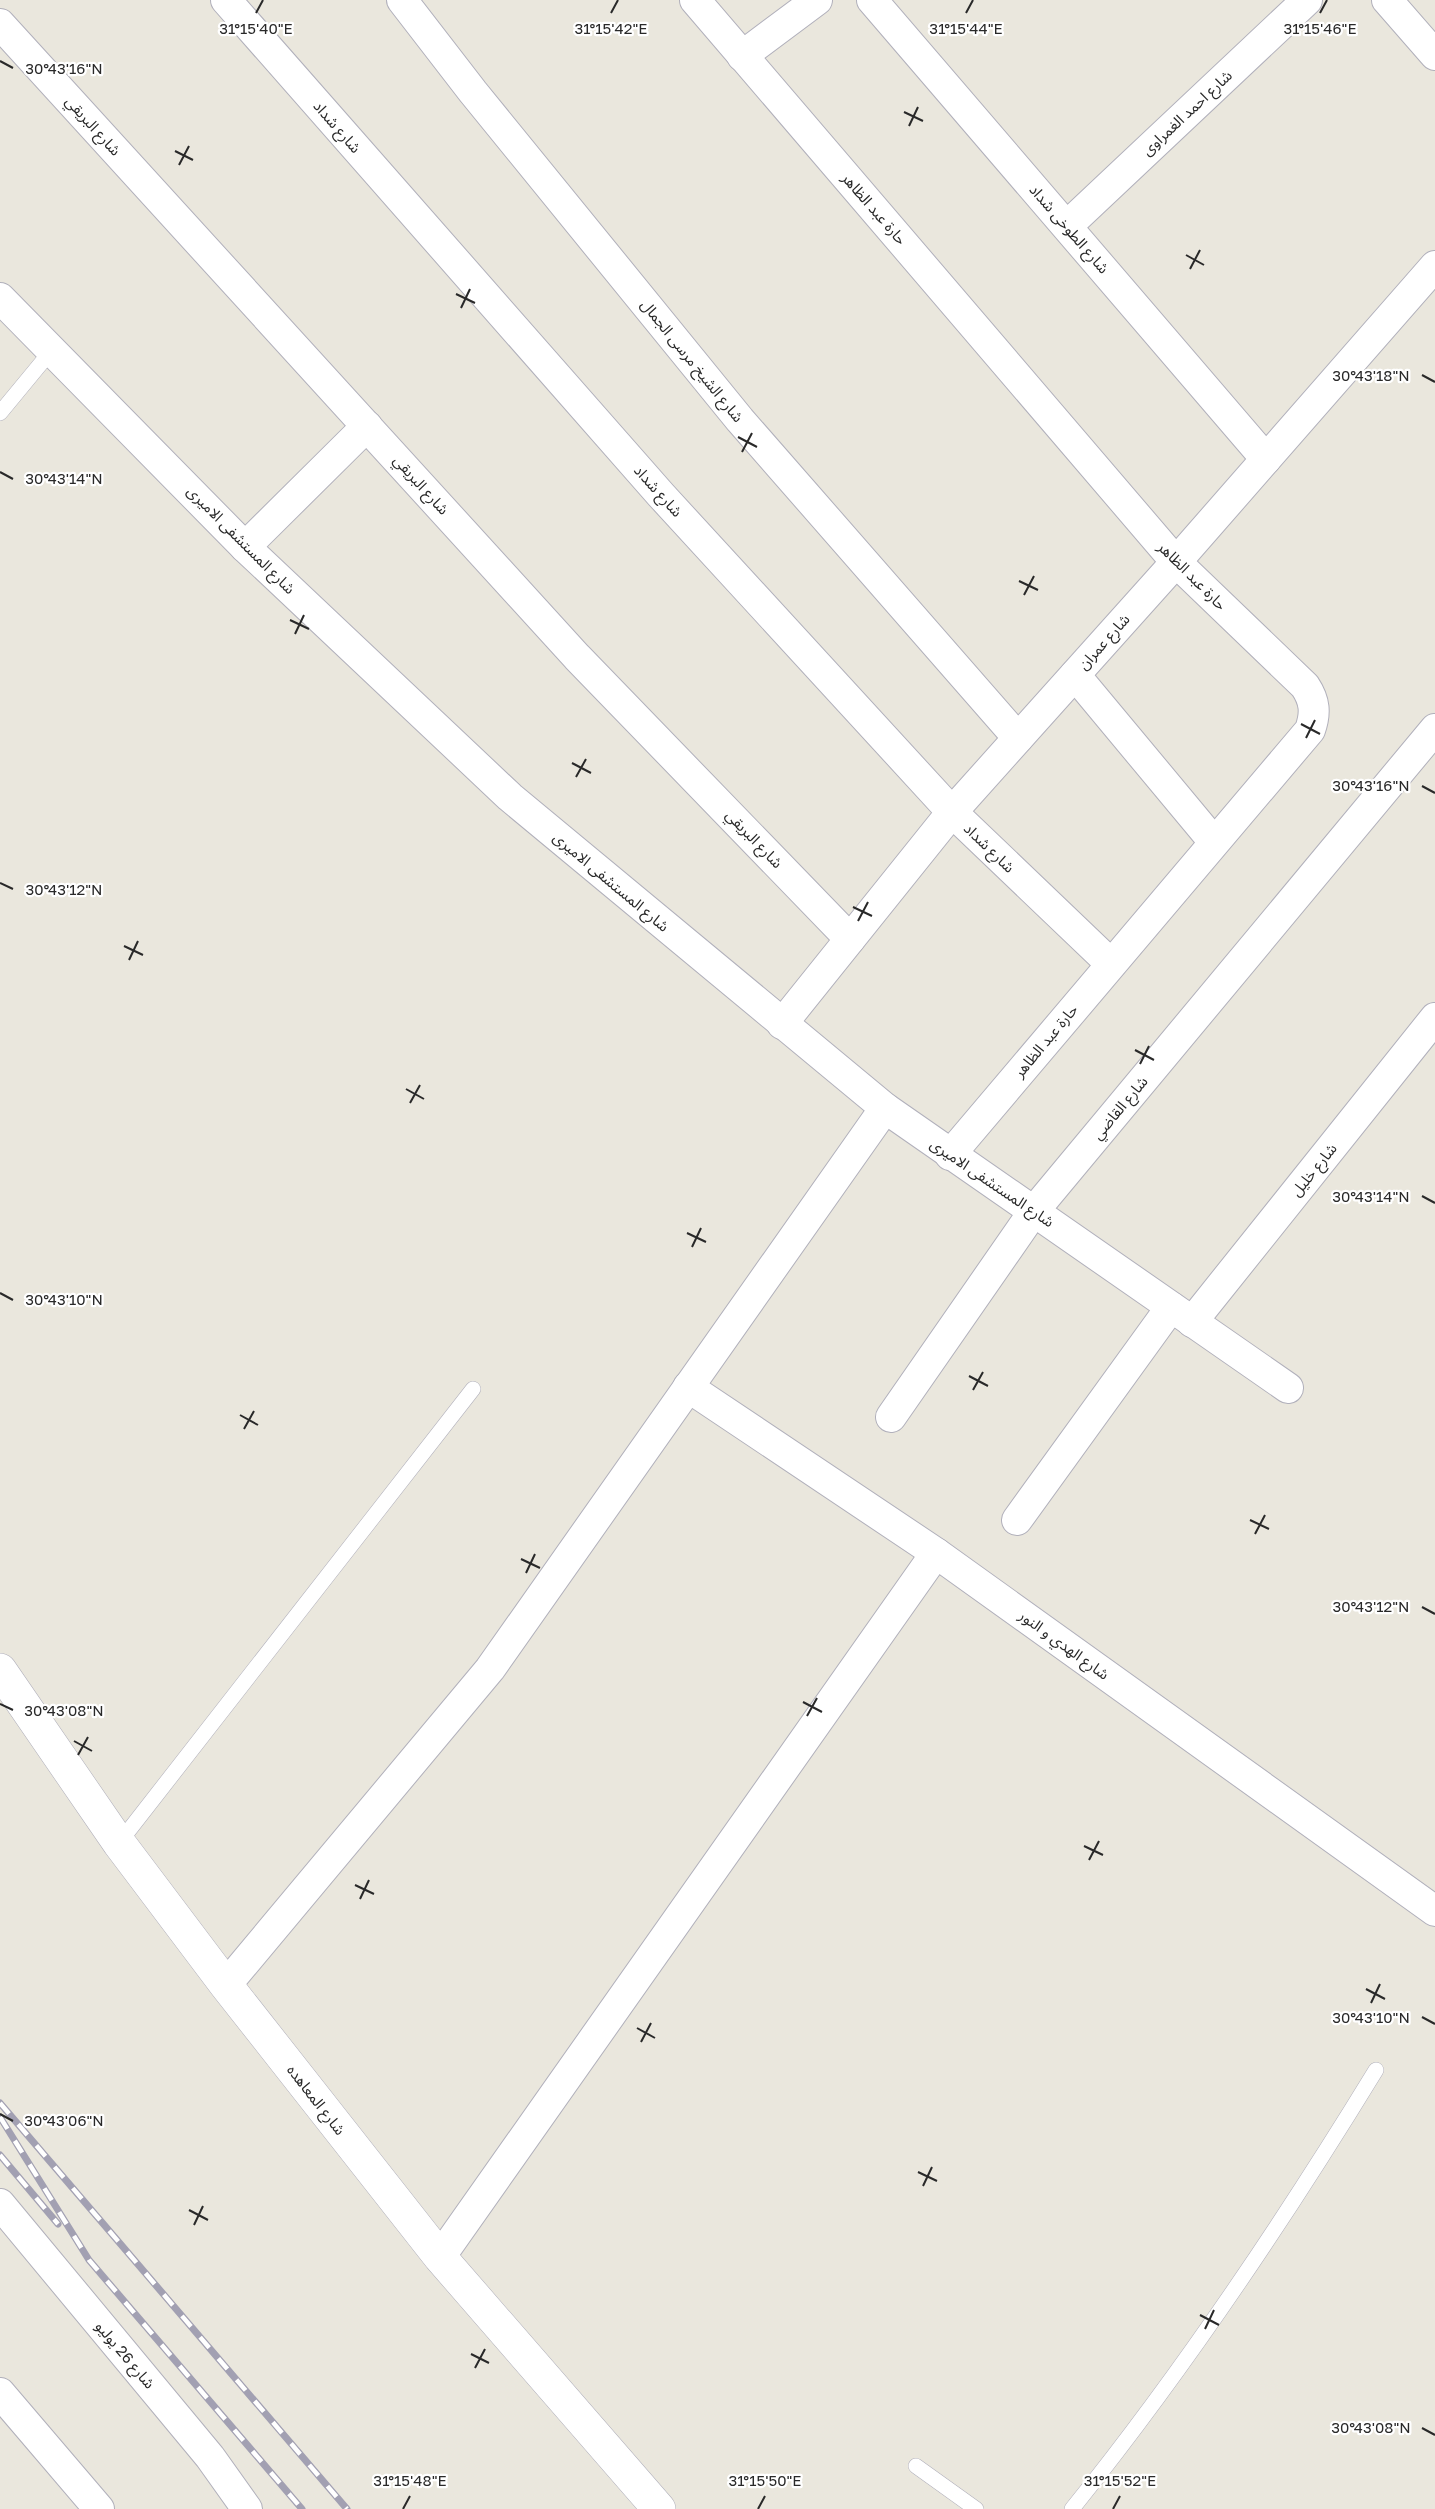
<svg xmlns="http://www.w3.org/2000/svg" width="1435" height="2509" viewBox="0 0 1435 2509" font-family="'Golos Text','Noto Sans Arabic',sans-serif">
  <style>
    .lines { fill: none; stroke-linecap: round; stroke-linejoin: round }
    .service-casing { stroke: #b1b0bb; stroke-width: 16 }
    .minor-casing { stroke: #b1b0bb; stroke-width: 32 }
    .secondary-casing { stroke: #b1b0bb; stroke-width: 34 }
    .service { stroke: #fff; stroke-width: 15 }
    .minor { stroke: #fff; stroke-width: 30 }
    .secondary { stroke: #fff; stroke-width: 33 }
    .rail-casing { stroke: #a2a0b2; stroke-width: 7 }
    .rail { stroke: #fff; stroke-width: 4.5; stroke-dasharray: 14; stroke-linecap: butt }
    .ticks { fill: none; stroke: #292929; stroke-width: 2 }
    .labels { text-anchor: middle; stroke-width: 4.5; stroke-linejoin: round; paint-order: stroke }
    .street-label { font-size: 15px; fill: #292929; stroke: #fff }
    .ticks-label { font-size: 15px; text-anchor: middle; fill: #292929; stroke: #fff; stroke-width: 4.5; stroke-linejoin: round; paint-order: stroke }
  </style>
  <rect width="100%" height="100%" fill="#eae7dd"/>
  <g class="lines">
    <defs>
      <g id="service">
        <path d="M0,413L52,350"/>
        <path d="M119,1843L473,1389"/>
        <path d="M916,2466L976,2509"/>
        <path d="M1072,2509C1184,2370 1283,2222 1376,2070"/>
      </g>
      <g id="minor">
        <path d="M226,0L661,495L952,812L1111,964"/>
        <path d="M402,0L473,92L740,420L1018,738"/>
        <path d="M695,0L1176,562L1305,686C1315,701 1316,713 1310,730L950,1155"/>
        <path d="M872,0L1266,459"/>
        <path d="M1387,0L1435,55"/>
        <path d="M0,24L577,657L850,939"/>
        <path d="M742,56L817,0"/>
        <path d="M1067,226L1307,0"/>
        <path d="M0,298L245,547L510,797L885,1108L1288,1388"/>
        <path d="M245,547L367,426"/>
        <path d="M1075,675L1214,842"/>
        <path d="M782,1024L952,812L1176,562L1435,266"/>
        <path d="M1192,1322L1435,1018"/>
        <path d="M688,1387L936,1553L1435,1911"/>
        <path d="M891,1417L1034,1211L1435,729"/>
        <path d="M1017,1520L1171,1307"/>
        <path d="M226,1985L490,1669L885,1108"/>
        <path d="M0,2204L210,2457L247,2509"/>
        <path d="M440,2257L936,1553"/>
        <path d="M0,2393L99,2509"/>
      </g>
      <path id="secondary" d="M0,1670L119,1843L226,1985L440,2257L659,2509"/>
    </defs>
    <use href="#service" class="service-casing"/>
    <use href="#minor" class="minor-casing"/>
    <use href="#secondary" class="secondary-casing"/>
    <use href="#service" class="service"/>
    <use href="#minor" class="minor"/>
    <use href="#secondary" class="secondary"/>
    <defs>
      <g id="rail">
        <path d="M0,2103L347,2509"/>
        <path d="M0,2117L89,2260L302,2509"/>
        <path d="M0,2155L58,2224"/>
      </g>
    </defs>
    <use href="#rail" class="rail-casing"/>
    <use href="#rail" class="rail"/>
  </g>
  <path class="ticks" d="M256,13L263,0M611,13L618,0M966,13L973,0M1320,13L1327,0M0,61L13,68M904,112L923,121M909,126L918,107M175,151L193,160M179,165L189,146M1186,255L1204,265M1190,269L1200,250M456,294L475,303M461,308L470,289M1422,375L1435,382M738,437L757,447M742,452L752,433M0,472L13,479M1019,581L1038,590M1024,595L1034,576M290,620L309,629M295,634L304,615M1301,724L1320,734M1306,738L1315,720M572,763L591,773M576,777L586,759M1422,786L1435,793M0,883L13,889M853,907L872,916M858,921L868,902M124,946L143,955M129,960L138,941M1135,1050L1154,1060M1140,1064L1149,1046M406,1089L424,1099M410,1103L420,1085M1422,1196L1435,1203M687,1233L706,1242M692,1247L701,1228M0,1293L13,1300M969,1376L988,1386M973,1390L983,1372M240,1415L258,1425M244,1429L254,1411M1250,1520L1269,1529M1255,1534L1265,1515M521,1559L540,1568M526,1573L535,1554M1422,1607L1435,1614M803,1702L822,1712M0,1704L13,1710M807,1716L817,1698M74,1741L92,1751M78,1755L88,1737M1084,1846L1103,1855M1089,1860L1099,1841M355,1885L374,1894M360,1899L369,1880M1366,1989L1385,1999M1371,2003L1380,1984M1422,2017L1435,2024M637,2028L655,2038M641,2042L651,2023M0,2114L13,2121M918,2172L937,2181M923,2186L932,2167M189,2210L208,2220M194,2225L203,2206M1200,2315L1219,2325M1205,2329L1214,2310M471,2354L489,2363M475,2368L485,2349M1422,2428L1435,2435M403,2509L410,2496M758,2509L765,2496M1113,2509L1120,2496"/>
  <g class="labels">
    <g class="street-label">
      <text transform="translate(1187 113) rotate(-43)" y="5">شارع احمد الغمراوى</text>
      <text transform="translate(93 126) rotate(48)" y="5">شارع البريقي</text>
      <text transform="translate(337 127) rotate(49)" y="5">شارع شداد</text>
      <text transform="translate(874 209) rotate(49)" y="5">حارة عبد الظاهر</text>
      <text transform="translate(1069 229) rotate(49)" y="5">شارع الطوخى شداد</text>
      <text transform="translate(692 361) rotate(51)" y="5">شارع الشيخ مرسى الجمال</text>
      <text transform="translate(421 485) rotate(48)" y="5">شارع البريقي</text>
      <text transform="translate(658 491) rotate(48)" y="5">شارع شداد</text>
      <text transform="translate(241 540) rotate(45)" y="5">شارع المستشفى الاميرى</text>
      <text transform="translate(1192 576) rotate(45)" y="5">حارة عبد الظاهر</text>
      <text transform="translate(1104 642) rotate(-48)" y="5">شارع عمران</text>
      <text transform="translate(754 839) rotate(46)" y="5">شارع البريقي</text>
      <text transform="translate(989 848) rotate(44)" y="5">شارع شداد</text>
      <text transform="translate(611 882) rotate(40)" y="5">شارع المستشفى الاميرى</text>
      <text transform="translate(1046 1041) rotate(-50)" y="5">حارة عبد الظاهر</text>
      <text transform="translate(1120 1108) rotate(-50)" y="5">شارع القاضي</text>
      <text transform="translate(1314 1170) rotate(-51)" y="5">شارع خليل</text>
      <text transform="translate(992 1183) rotate(34)" y="5">شارع المستشفى الاميرى</text>
      <text transform="translate(1064 1645) rotate(36)" y="5">شارع الهدي و النور</text>
      <text transform="translate(316 2100) rotate(52)" y="5">شارع المعاهده</text>
      <text transform="translate(125 2355) rotate(50)" y="5">شارع 26 يوليو</text>
    </g>
  </g>
  <g class="ticks-label">
    <text x="256" y="34">31°15'40"E</text>
    <text x="611" y="34">31°15'42"E</text>
    <text x="966" y="34">31°15'44"E</text>
    <text x="1320" y="34">31°15'46"E</text>
    <text x="64" y="74">30°43'16"N</text>
    <text x="1371" y="381">30°43'18"N</text>
    <text x="64" y="484">30°43'14"N</text>
    <text x="1371" y="791">30°43'16"N</text>
    <text x="64" y="895">30°43'12"N</text>
    <text x="1371" y="1202">30°43'14"N</text>
    <text x="64" y="1305">30°43'10"N</text>
    <text x="1371" y="1612">30°43'12"N</text>
    <text x="64" y="1716">30°43'08"N</text>
    <text x="1371" y="2023">30°43'10"N</text>
    <text x="64" y="2126">30°43'06"N</text>
    <text x="1371" y="2433">30°43'08"N</text>
    <text x="410" y="2486">31°15'48"E</text>
    <text x="765" y="2486">31°15'50"E</text>
    <text x="1120" y="2486">31°15'52"E</text>
  </g>
</svg>
